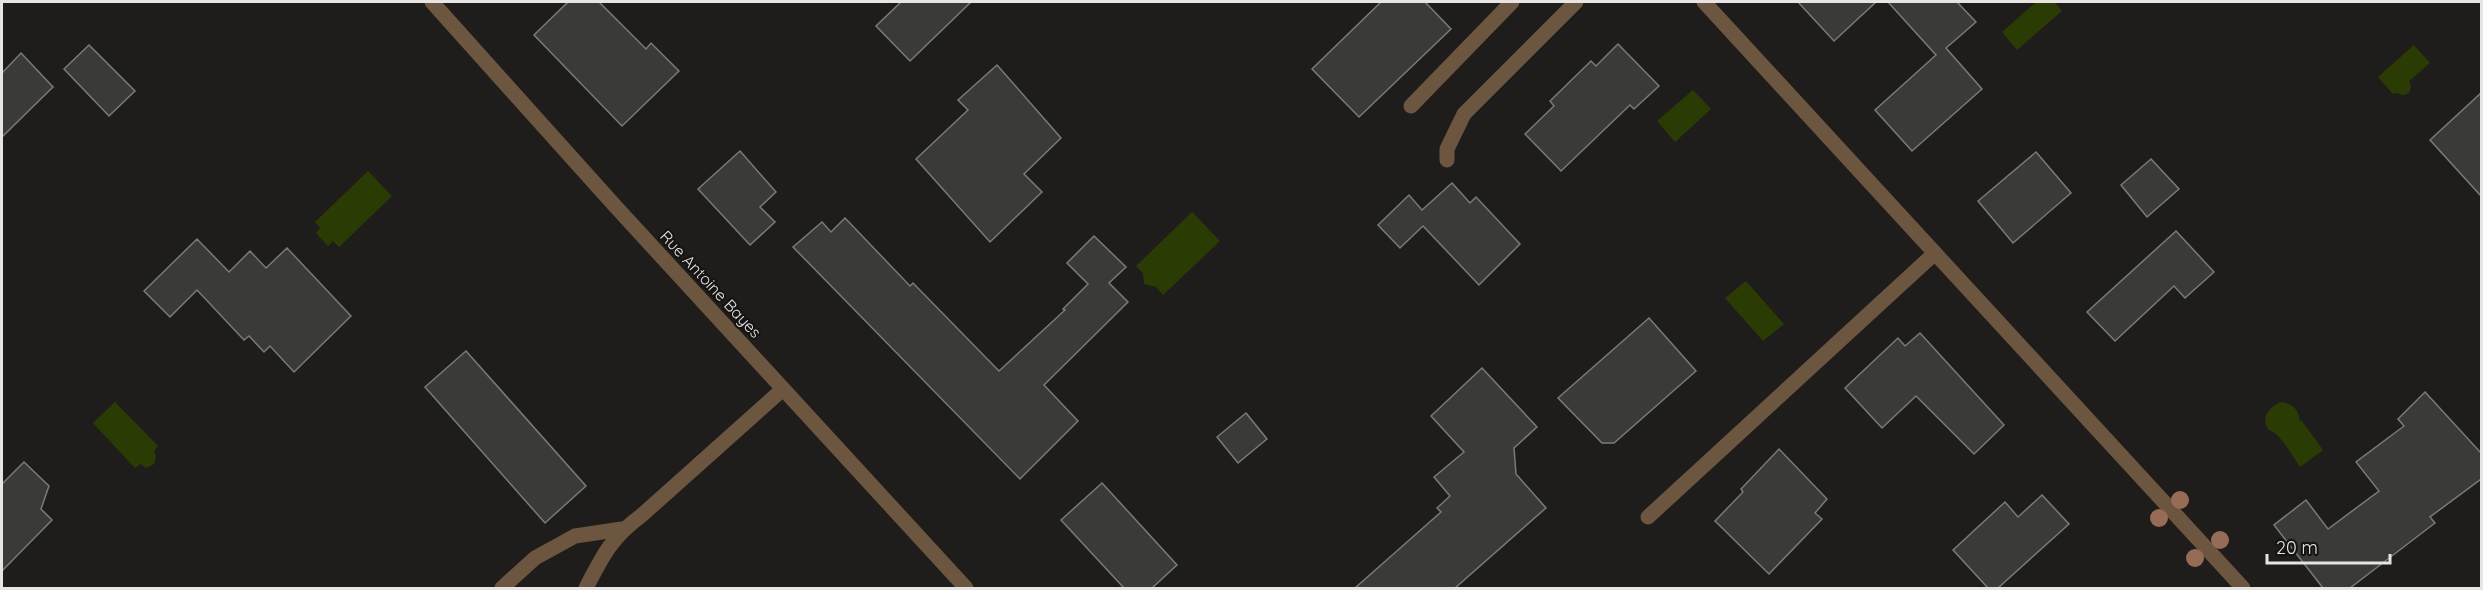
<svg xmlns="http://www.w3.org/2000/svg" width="2483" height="590" viewBox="0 0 2483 590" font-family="Quicksand,sans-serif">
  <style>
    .water { fill: #2b3b04 }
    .building { fill: #3a3a37; stroke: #7a7a76; stroke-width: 1.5 }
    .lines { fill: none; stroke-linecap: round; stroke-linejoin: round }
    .service { stroke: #6c5640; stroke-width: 15 }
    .minor { stroke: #6c5640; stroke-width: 15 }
    .tree { fill: #966c57 }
    .labels { text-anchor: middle; stroke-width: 4.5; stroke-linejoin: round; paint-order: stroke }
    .street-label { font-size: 16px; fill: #e6e5e3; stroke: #151412 }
  </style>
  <rect width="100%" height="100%" fill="#1f1d1b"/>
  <g class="water">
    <path d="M2036,2H2055L2062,11L2017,50L2002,32Z"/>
    <path d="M2414,45L2430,63L2409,81L2411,86L2409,93L2404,95L2395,93L2393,94L2378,77Z"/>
    <path d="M1693,90L1711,109L1675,142L1657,121Z"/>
    <path d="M368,171L392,196L339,247L333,241L328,246L316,233L320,228L315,222Z"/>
    <path d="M1192,212L1220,241L1163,295L1156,287L1144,284L1143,273L1136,266Z"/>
    <path d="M1746,281L1784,324L1763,341L1725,298Z"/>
    <path d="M115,402L158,446L154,451L156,456L154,464L146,468L141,464L135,468L93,423Z"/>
    <path d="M2282,402C2293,404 2299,410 2300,421H2302L2323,450L2300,467C2293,457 2286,444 2278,436C2275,432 2270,432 2267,427C2261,415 2272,405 2282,402Z"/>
  </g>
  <g class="building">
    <path d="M568,2H599L646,49L651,43L679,71L622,126L534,35Z"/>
    <path d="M901,2H971L910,61L876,26Z"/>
    <path d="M1381,2H1425L1451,29L1359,117L1312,69Z"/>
    <path d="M1798,2H1876L1834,41Z"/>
    <path d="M1888,2H1957L1976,22L1946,48L1982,89L1912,151L1875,110L1936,55Z"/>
    <path d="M1618,44L1659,86L1634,109L1630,105L1561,171L1525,134L1554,106L1550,101L1591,61L1596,66Z"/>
    <path d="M89,45L135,91L109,116L64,69Z"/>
    <path d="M21,53L53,87L2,137V73Z"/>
    <path d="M997,65L1061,138L1024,174L1042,192L990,242L916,159L968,110L958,100Z"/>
    <path d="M2481,93V196L2430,140Z"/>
    <path d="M740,151L776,192L760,207L775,222L750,245L698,189Z"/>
    <path d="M2036,152L2071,193L2013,243L1978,201Z"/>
    <path d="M2151,159L2179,189L2147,217L2121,185Z"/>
    <path d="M1452,183L1470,203L1476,197L1520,244L1479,285L1423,226L1400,248L1378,225L1409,195L1422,210Z"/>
    <path d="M845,218L910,286L913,283L999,371L1065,310L1063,309L1088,284L1067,263L1094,236L1126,267L1109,283L1128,302L1044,385L1078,421L1020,479L793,247L822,222L831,232Z"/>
    <path d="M2176,231L2214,272L2185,298L2174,286L2115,341L2087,312Z"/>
    <path d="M197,239L229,272L250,251L266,268L287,248L351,316L294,372L270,346L264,352L249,336L244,340L197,290L170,317L144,291Z"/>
    <path d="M1649,318L1696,371L1614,443H1602L1558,398Z"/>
    <path d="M1920,333L2004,425L1974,454L1916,396L1882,428L1845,388L1898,338L1905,346Z"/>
    <path d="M466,351L586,486L545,523L425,387Z"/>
    <path d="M1482,368L1537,427L1514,448L1516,474L1546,508L1455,588H1355L1441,512L1437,508L1450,496L1434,477L1464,452L1431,416Z"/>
    <path d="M2425,392L2481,453V479L2430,517L2435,523L2350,588H2323L2274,525L2306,500L2328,529L2379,491L2356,462L2404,426L2398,419Z"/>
    <path d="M1246,413L1267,439L1238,463L1217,437Z"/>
    <path d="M1779,449L1827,499L1815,513L1822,519L1769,574L1715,521L1743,492L1741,489Z"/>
    <path d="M24,462L49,486L41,509L52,520L2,571V484Z"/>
    <path d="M1102,483L1177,565L1152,588H1124L1061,520Z"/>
    <path d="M2042,495L2069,524L1998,588H1988L1953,550L2005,502L2018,517Z"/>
  </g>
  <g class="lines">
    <g class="service">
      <path d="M1411,106L1512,2"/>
      <path d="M1447,160V149L1464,114L1576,2"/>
      <path d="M1648,517L1935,253"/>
      <path d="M502,588L535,558L575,536L622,529"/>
      <path d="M586,588C603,555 611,538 642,515L783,389"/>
    </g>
    <g class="minor">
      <path d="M432,2L616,207L966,588"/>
      <path d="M1704,2L2243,588"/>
    </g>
  </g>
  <g class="tree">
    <circle cx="2180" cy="500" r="9"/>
    <circle cx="2159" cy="518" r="9"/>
    <circle cx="2220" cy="540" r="9"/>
    <circle cx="2195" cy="558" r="9"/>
  </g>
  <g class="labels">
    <g class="street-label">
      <text transform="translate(711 284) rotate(47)" y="6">Rue Antoine Bayes</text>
    </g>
  </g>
  <rect width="2483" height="590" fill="none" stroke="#e6e5e3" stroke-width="6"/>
  <path d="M2267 554v9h123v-9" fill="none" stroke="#e6e5e3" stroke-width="3"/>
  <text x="2276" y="554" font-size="18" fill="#e6e5e3" stroke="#151412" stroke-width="4.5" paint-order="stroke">20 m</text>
</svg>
